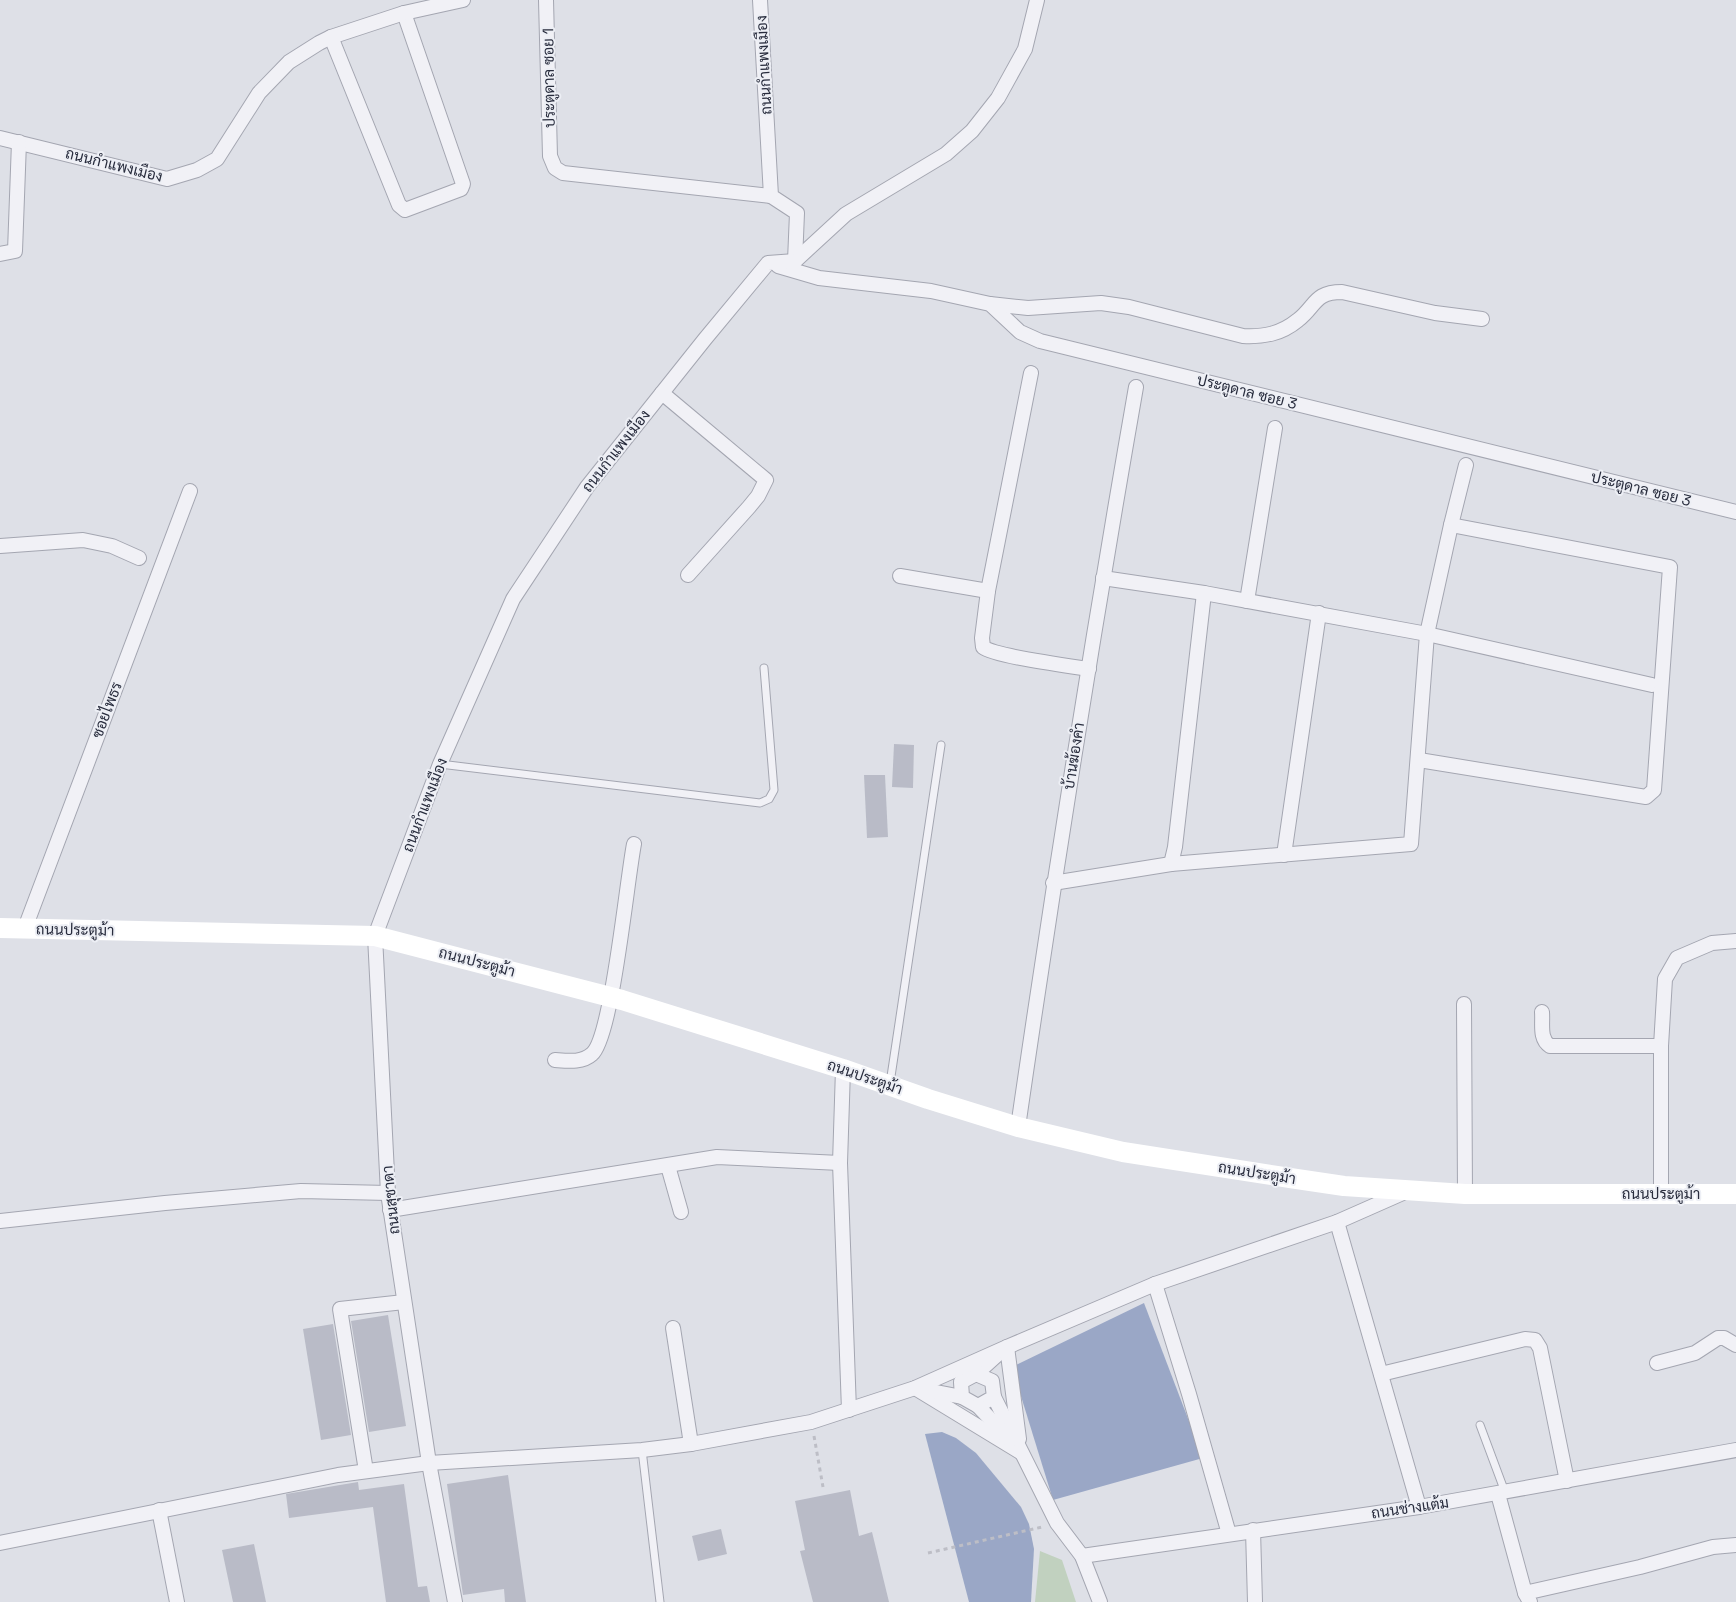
<svg xmlns="http://www.w3.org/2000/svg" width="1736" height="1602" viewBox="0 0 1736 1602" font-family="'Space Grotesk',Sarabun,sans-serif">
  <style>
    .green { fill: #c1d1bf }
    .water { fill: #9aa7c6 }
    .building { fill: #b9bbc7 }
    .lines { fill: none; stroke-linecap: round; stroke-linejoin: round }
    .service-casing { stroke: #a4a6b1; stroke-width: 9 }
    .minor-casing { stroke: #a4a6b1; stroke-width: 16 }
    .path { stroke: #bdbec6; stroke-width: 3; stroke-dasharray: 4 4; stroke-linecap: butt }
    .service { stroke: #f1f1f6; stroke-width: 7 }
    .minor { stroke: #f1f1f6; stroke-width: 14 }
    .secondary { stroke: #fff; stroke-width: 20 }
    .labels { text-anchor: middle; stroke-width: 4; stroke-linejoin: round; paint-order: stroke }
    .street-label { font-size: 15px; fill: #282c3d; stroke: #edeff5 }
  </style>
  <rect width="100%" height="100%" fill="#dee0e7"/>
  <path class="green" d="M1040,1551L1062,1560L1076,1602H1035Z"/>
  <g class="water">
    <path d="M1144,1303L1203,1458L1053,1500L1012,1367Z"/>
    <path d="M942,1432L956,1438L976,1453L1021,1507L1029,1524L1034,1549L1031,1602H969L925,1434Z"/>
  </g>
  <g class="building">
    <path d="M894,744L914,745L913,788L892,787Z"/>
    <path d="M864,775H885L888,837L867,838Z"/>
    <path d="M388,1315L406,1426L369,1432L351,1321Z"/>
    <path d="M333,1324L351,1435L321,1440L303,1329Z"/>
    <path d="M508,1475L526,1602H505L504,1589L463,1595L447,1484Z"/>
    <path d="M358,1482L359,1490L404,1484L418,1587L427,1586L430,1602H386L373,1507L289,1518L286,1494Z"/>
    <path d="M850,1490L859,1536L872,1532L889,1602H813L800,1551L805,1550L795,1501Z"/>
    <path d="M721,1529L727,1554L698,1561L692,1536Z"/>
    <path d="M254,1544L266,1602H233L222,1550Z"/>
  </g>
  <g class="lines">
    <defs>
      <g id="service">
        <path d="M440,764L760,803L769,799L774,790L764,668"/>
        <path d="M890,1083L941,745"/>
        <path d="M1480,1425L1505,1492"/>
        <path d="M642,1450L660,1602"/>
      </g>
      <g id="minor">
        <path d="M546,0L550,156L555,168L563,173L771,196"/>
        <path d="M760,0L771,196L797,213L795,261"/>
        <path d="M331,37L399,205L405,210L461,189L463,184L404,13"/>
        <path d="M0,138L167,179L197,170L217,159L259,93L289,62L319,43L331,37L404,13L463,0"/>
        <path d="M0,254L15,251L19,142"/>
        <path d="M795,261L846,214L946,154L972,131L998,98L1025,49L1037,0"/>
        <path d="M778,266L819,278L931,291L990,304L1020,332L1040,341L1736,512"/>
        <path d="M990,304L1028,308L1101,303L1129,307L1243,336C1264,337 1281,334 1298,320C1316,306 1314,292 1342,292L1435,313L1482,319"/>
        <path d="M1031,373L988,591L982,638L983,647C994,656 1069,666 1089,669"/>
        <path d="M662,393L766,480L758,496L749,507L688,575"/>
        <path d="M0,546L83,540L112,546L139,558"/>
        <path d="M900,576L988,591"/>
        <path d="M1103,578L1204,593L1427,634L1652,685"/>
        <path d="M1247,601L1275,428"/>
        <path d="M1419,760L1646,797L1654,790L1670,567L1451,525"/>
        <path d="M1284,855L1319,613"/>
        <path d="M1171,864L1175,847L1204,593"/>
        <path d="M1053,883L1171,864L1411,844L1427,634L1451,525L1466,465"/>
        <path d="M25,928L190,491"/>
        <path d="M1464,1004L1465,1194"/>
        <path d="M1542,1012C1543,1024 1539,1039 1550,1046H1661"/>
        <path d="M555,1060C568,1061 582,1063 592,1054C612,1037 627,879 634,844"/>
        <path d="M843,1069L840,1163L849,1410"/>
        <path d="M1018,1127C1054,879 1093,633 1136,387"/>
        <path d="M668,1166L681,1212"/>
        <path d="M1661,1194V1046L1665,979L1677,958L1712,943L1736,941"/>
        <path d="M390,1210L717,1157L840,1163"/>
        <path d="M0,1221L165,1203L301,1191L388,1193"/>
        <path d="M1337,1222L1419,1507"/>
        <path d="M1155,1284L1189,1394L1229,1534"/>
        <path d="M673,1328L691,1444"/>
        <path d="M1007,1347L1019,1439"/>
        <path d="M1657,1363L1695,1353L1718,1338H1724L1736,1345"/>
        <path d="M976,1374L992,1381L994,1397L978,1406L962,1397L961,1382L976,1374L997,1355"/>
        <path d="M1381,1374L1525,1339L1535,1340L1540,1348L1567,1481"/>
        <path d="M915,1388L1020,1452"/>
        <path d="M926,1390L962,1397"/>
        <path d="M994,1397L1057,1523L1082,1556L1100,1602"/>
        <path d="M978,1406L1010,1440"/>
        <path d="M366,1471L340,1309L404,1302"/>
        <path d="M1498,1494L1525,1593L1530,1602"/>
        <path d="M159,1510L177,1602"/>
        <path d="M1253,1530L1255,1602"/>
        <path d="M0,1543L338,1475L429,1463L642,1450L691,1444L811,1422L915,1388L1007,1347L1155,1284L1337,1222L1405,1192"/>
        <path d="M1082,1556L1419,1507L1736,1450"/>
        <path d="M1525,1593L1640,1567L1713,1547L1736,1545"/>
        <path d="M455,1602L429,1463L388,1193L375,936L440,764L513,599L587,487L705,339L768,263L795,261"/>
      </g>
    </defs>
    <use href="#service" class="service-casing"/>
    <use href="#minor" class="minor-casing"/>
    <g class="path">
      <path d="M814,1436L823,1487"/>
      <path d="M928,1553L1042,1527"/>
    </g>
    <use href="#service" class="service"/>
    <use href="#minor" class="minor"/>
    <path class="secondary" d="M0,928L375,936L622,1000L843,1069L928,1099L1018,1127L1123,1152L1290,1178L1344,1186L1465,1194H1736"/>
  </g>
  <g class="labels">
    <g class="street-label">
      <text transform="translate(764 65) rotate(-93)" y="5">ถนนกำแพงเมือง</text>
      <text transform="translate(549 78) rotate(-91)" y="5">ประตูดาล ซอย 1</text>
      <text transform="translate(114 165) rotate(14)" y="5">ถนนกำแพงเมือง</text>
      <text transform="translate(1247 392) rotate(14)" y="5">ประตูดาล ซอย 3</text>
      <text transform="translate(616 451) rotate(-52)" y="5">ถนนกำแพงเมือง</text>
      <text transform="translate(1641 489) rotate(14)" y="5">ประตูดาล ซอย 3</text>
      <text transform="translate(107 710) rotate(-69)" y="5">ซอยไพธร</text>
      <text transform="translate(1074 756) rotate(-81)" y="5">บ้านฆ้องคำ</text>
      <text transform="translate(425 805) rotate(-69)" y="5">ถนนกำแพงเมือง</text>
      <text transform="translate(75 930) rotate(1)" y="5">ถนนประตูม้า</text>
      <text transform="translate(477 962) rotate(15)" y="5">ถนนประตูม้า</text>
      <text transform="translate(865 1077) rotate(19)" y="5">ถนนประตูม้า</text>
      <text transform="translate(1257 1173) rotate(9)" y="5">ถนนประตูม้า</text>
      <text x="1661" y="1199">ถนนประตูม้า</text>
      <text transform="translate(391 1200) rotate(-96)" y="5">ถนนสุชาดา</text>
      <text transform="translate(1410 1508) rotate(-8)" y="5">ถนนช่างแต้ม</text>
    </g>
  </g>
</svg>
